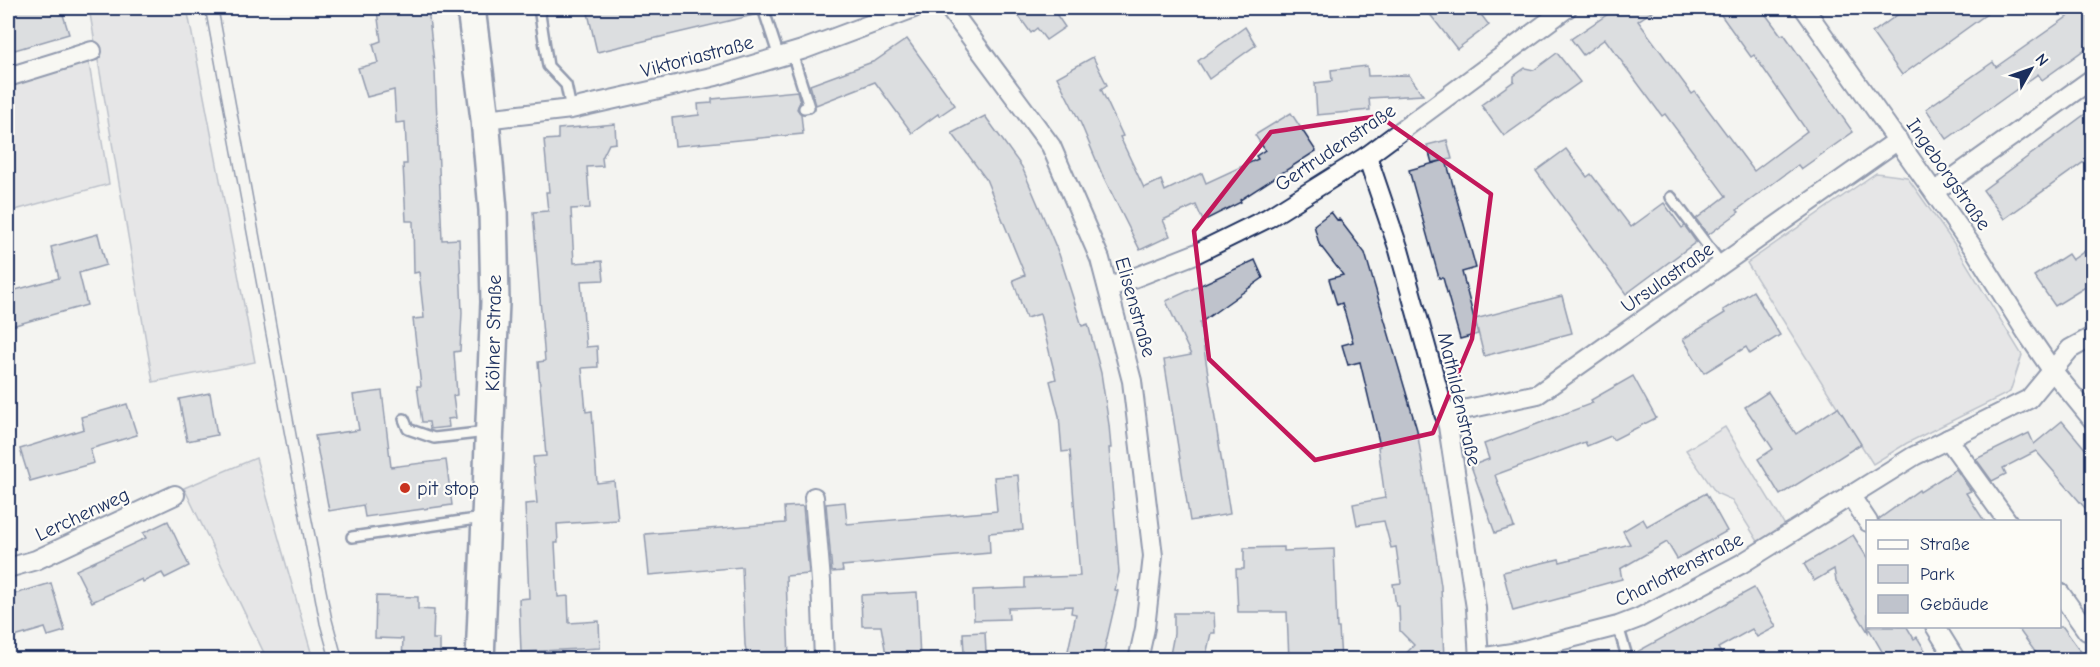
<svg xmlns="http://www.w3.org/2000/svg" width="2100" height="667" viewBox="0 0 2100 667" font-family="'Comic Neue',sans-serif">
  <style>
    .green { fill: #d4d6db; stroke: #78829c; stroke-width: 1.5 }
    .building { fill: #bfc3cc; stroke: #1b2f5e; stroke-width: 1.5 }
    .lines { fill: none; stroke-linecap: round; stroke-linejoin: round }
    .service-casing { stroke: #1b2f5e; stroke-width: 14 }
    .minor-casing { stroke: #1b2f5e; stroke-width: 22 }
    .secondary-casing { stroke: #1b2f5e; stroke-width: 32 }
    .service { stroke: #fdfcf7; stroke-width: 9 }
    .minor { stroke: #fdfcf7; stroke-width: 18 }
    .secondary { stroke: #fdfcf7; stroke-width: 27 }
    .tram { stroke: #1b2f5e; stroke-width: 1.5 }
    .marked { fill: none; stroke: #c2185b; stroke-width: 4.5; stroke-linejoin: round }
    .poi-dot { fill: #c8321e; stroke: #fdfcf7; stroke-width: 2 }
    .labels { text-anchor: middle; stroke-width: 4.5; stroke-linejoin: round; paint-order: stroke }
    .street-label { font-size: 20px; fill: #1b2f5e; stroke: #fdfcf7 }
    .poi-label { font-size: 20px; fill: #1b2f5e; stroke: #fdfcf7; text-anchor: start }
  </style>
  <rect width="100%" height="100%" fill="#f4f4f1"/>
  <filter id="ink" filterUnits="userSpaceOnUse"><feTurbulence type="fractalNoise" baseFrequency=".0167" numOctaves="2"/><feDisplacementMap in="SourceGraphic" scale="12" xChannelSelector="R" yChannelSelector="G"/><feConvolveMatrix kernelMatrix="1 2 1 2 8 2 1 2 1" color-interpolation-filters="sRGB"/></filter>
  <g filter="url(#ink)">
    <g class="green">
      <path d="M89,8H187L255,362L153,382Z"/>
      <path d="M81,60L89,64L109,184L8,212V82Z"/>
      <path d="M1876,173L1907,177L1955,245L2022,355L2010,392L1907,443L1873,464L1747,263Z"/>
      <path d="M1725,427L1786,527L1759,543L1732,500L1716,493L1686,450Z"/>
      <path d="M256,458L313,659H267L184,488Z"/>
    </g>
    <g class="building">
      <path d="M8,8H61L69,34L8,52Z"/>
      <path d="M387,8H428L435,72L442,240L459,239L462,313L460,351L454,352L457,395L453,396L456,418L448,419L449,427L430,429L429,422H422L417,386H421L413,319L424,318L419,272L414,273L413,221H406L403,164H407L405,122L396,123L394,90L367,97L358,68L378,63L373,44L381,41L377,11L387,10Z"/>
      <path d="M613,8H753L754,15L597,52L588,13Z"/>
      <path d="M1013,8H1063L1056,14L1065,27L1046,40L1037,28L1031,33Z"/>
      <path d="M1425,8H1476L1489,25L1457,49Z"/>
      <path d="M1617,8H1657L1638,21L1692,94L1695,92L1754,171L1807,131L1754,55L1751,57L1716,8H1761L1781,35L1784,34L1853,132L1801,169L1798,165L1737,210L1739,212L1708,235L1696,219L1726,196L1665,114L1662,116L1605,39L1583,55L1571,39Z"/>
      <path d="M1907,8H1995L1902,75L1872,33Z"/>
      <path d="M2080,8H2092V44L2042,80L2038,74L1947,139L1926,109L1993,62L1996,67Z"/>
      <path d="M1245,27L1256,45L1209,79L1198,61Z"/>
      <path d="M907,39L955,105L939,116L938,114L912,133L875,82L816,105L810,85L875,61Z"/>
      <path d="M1557,53L1580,82L1504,136L1481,105L1514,81V76L1525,68L1534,70Z"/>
      <path d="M1093,57L1107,85L1101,89L1123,136L1120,137L1144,188L1161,180L1165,191L1202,173L1206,183L1258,159L1256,156L1265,150L1255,135L1291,113L1316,151L1240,200L1241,202L1203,221L1196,205L1163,220L1170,236L1140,250L1102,174L1081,124L1057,77Z"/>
      <path d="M1367,66L1368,76L1409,75L1423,95L1369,98L1370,110L1317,115L1315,83L1332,81L1331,70Z"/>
      <path d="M797,91L800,102L797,109L801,114L803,134L675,146L672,118L699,115L698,104L712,103V99Z"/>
      <path d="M2092,109V156L2004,219L1983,190Z"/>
      <path d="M985,116L1022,167L1059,254L1082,326L1088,324L1101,373L1109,425L1111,448H1109L1119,572L1115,590L1118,591L1102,660H1066L1076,614L1071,613L1072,606L1008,608L1009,619L974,620L973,590L1025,588V578L1080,576L1070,451L1062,452L1059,416L1050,381L1056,379L1040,314L1026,318L1013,280L1025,275L986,179L952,133Z"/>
      <path d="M615,124L616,143L609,144L602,158L603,166L587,167L590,208L571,209L574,263L602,261L604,280L581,281L586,347L597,346L598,367L582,368L586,412L592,411L597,483L614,481L618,520L557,524L558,543H555L558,597L568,596L569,623L599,621L600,648L521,652L519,599L529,598L525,504L537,503L533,457L546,456L538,362L545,361L533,212L548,211L546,192H549L544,140L558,139V129Z"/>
      <path d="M1447,140L1452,159L1446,160L1476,268L1462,272L1478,334L1460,339L1443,278H1439L1409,170L1445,160L1432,163L1427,145Z"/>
      <path d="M1566,149L1587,177L1591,174L1631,227L1664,203L1682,228L1685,226L1696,242L1626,294L1536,171Z"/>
      <path d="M1331,212L1337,220L1339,219L1365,253L1417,430L1441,586L1444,660H1400L1414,645L1400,631L1399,606H1396L1393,584L1401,583L1396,547L1391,548L1384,521L1357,525L1353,504L1385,498L1378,447L1380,446L1360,362L1348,365L1342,345L1353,342L1342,303L1337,305L1329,279L1343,275L1319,244L1314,225Z"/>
      <path d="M98,234L106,265L79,273L87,305L8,327V292L59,278L51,247Z"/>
      <path d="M2092,246V283L2055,306L2034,276L2068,254L2072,260Z"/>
      <path d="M1255,260L1263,278L1200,323L1230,514L1190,521L1164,360L1191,355L1166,301Z"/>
      <path d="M1753,291L1780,335L1750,354L1746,347L1704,373L1683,339L1725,313L1723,310Z"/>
      <path d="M1562,296L1572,333L1484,356L1475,319Z"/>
      <path d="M1633,376L1656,418L1613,440L1611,436L1587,446L1585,442L1495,475L1514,527L1495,533L1471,466L1489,459L1484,444L1593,403L1591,400Z"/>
      <path d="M382,391L391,467L446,460L452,505L365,517L363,505L329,511L315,436L359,430L353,395Z"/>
      <path d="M1768,392L1796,434L1838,407L1861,444L1780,495L1758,459L1773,449L1745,407Z"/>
      <path d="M210,393L217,435L187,441L179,399Z"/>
      <path d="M127,404L137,435L90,449L94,463L30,481L20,449L84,429L81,417Z"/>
      <path d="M2062,421L2092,457V516L2036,451L2003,468L2006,474L1992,481L1976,459L2029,433L2034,444Z"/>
      <path d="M1956,469L1971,491L1966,493L1985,522H1879V519L1919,490L1920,492Z"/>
      <path d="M1018,475L1023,530L989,533L990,553L842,566L843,571L832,572L826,504L845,502L847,524L997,511L994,477Z"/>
      <path d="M1706,493L1727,531L1677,559L1667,542L1620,569L1622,579L1568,594L1569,596L1513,611L1503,572L1559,559L1560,562L1630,544L1623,531L1643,519L1647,526Z"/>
      <path d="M803,506L809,574L786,576L789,660H748L745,645L742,567L649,575L645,534L785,523L784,507Z"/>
      <path d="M168,521L189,566L165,578L162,573L143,582L142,579L92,602L76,570L146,538L143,533Z"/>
      <path d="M1853,535L1868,559V632L1836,581L1834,569L1814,581L1804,564Z"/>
      <path d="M1284,547V551L1334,549L1337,628H1339L1341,660H1289L1287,612H1238L1236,569H1244V548Z"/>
      <path d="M51,583L65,631L48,636L45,628L8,639V596Z"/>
      <path d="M1754,588L1776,627L1757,637L1752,629L1718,648L1725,660H1635L1633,654Z"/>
      <path d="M917,592L920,660H887L881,626H862L861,595Z"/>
      <path d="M376,596L418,597V609L434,610L433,639H440V660H402L403,639L375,638Z"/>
      <path d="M1174,613H1214L1215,633H1211L1205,660H1169L1174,634Z"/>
      <path d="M1868,627H1907L1914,639L1917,637L1931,660H1887Z"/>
      <path d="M2017,627H2063L2087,660H2041Z"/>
      <path d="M985,632L986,653L964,654L963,633Z"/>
    </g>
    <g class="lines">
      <defs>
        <g id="service">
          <path d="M539,8L548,66L566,85L571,109"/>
          <path d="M763,8L779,57"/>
          <path d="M792,53L809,107L804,108"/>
          <path d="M1671,197L1722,265"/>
          <path d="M404,419L408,429L434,438L487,432"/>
          <path d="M352,537L483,518"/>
          <path d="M1618,626L1628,660"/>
        </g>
        <g id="minor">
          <path d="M949,8L1051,146L1100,259L1132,381L1153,556L1145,628L1138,660"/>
          <path d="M1804,8L1974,249L2026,332L2052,370L2092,419"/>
          <path d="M8,77L92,51"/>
          <path d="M485,119L571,109L716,76L802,50L914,8"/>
          <path d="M1367,156L1399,250L1448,426L1476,608L1479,660"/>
          <path d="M1935,191L2092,79"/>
          <path d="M1108,288L1195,254L1268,218L1367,156L1567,8"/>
          <path d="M1444,414L1538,394L1898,140"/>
          <path d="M1948,439L2008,522"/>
          <path d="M1850,495L1868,522"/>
          <path d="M814,497L821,581L824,660"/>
          <path d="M8,568L36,560L175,495"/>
          <path d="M2060,593L2087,631"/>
          <path d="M1935,626L1956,660"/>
          <path d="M1479,658L1512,653L1618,626L1639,618L1741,564L1914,456L2029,399L2070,349L2092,337"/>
        </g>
        <path id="secondary" d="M471,8L485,119L493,210L495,302L480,660"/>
      </defs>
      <use href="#service" class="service-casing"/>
      <use href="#minor" class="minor-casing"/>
      <use href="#secondary" class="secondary-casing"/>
      <use href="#service" class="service"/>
      <use href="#minor" class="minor"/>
      <use href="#secondary" class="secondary"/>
      <g class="tram">
        <path d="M205,8L320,624L330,660"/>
        <path d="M218,8L309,505L332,619L343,660"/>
      </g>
    </g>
  </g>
  <path d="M0 0H2100V667H0ZM1379,116L1491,194L1472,339L1433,433L1315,460L1209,359L1194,231L1271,132Z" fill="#f4f4f1" fill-opacity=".55" fill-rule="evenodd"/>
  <path class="marked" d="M1379,116L1491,194L1472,339L1433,433L1315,460L1209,359L1194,231L1271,132Z"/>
  <circle class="poi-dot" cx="405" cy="488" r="6"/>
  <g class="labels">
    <g class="street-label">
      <text transform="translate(697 56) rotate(-15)" y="7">Viktoriastraße</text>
      <text transform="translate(1335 147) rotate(-34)" y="7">Gertrudenstraße</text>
      <text transform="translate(1949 174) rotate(55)" y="7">Ingeborgstraße</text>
      <text transform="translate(1667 277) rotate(-35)" y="7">Ursulastraße</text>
      <text transform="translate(1136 307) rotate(74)" y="7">Elisenstraße</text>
      <text transform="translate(493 333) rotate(-89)" y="7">Kölner Straße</text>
      <text transform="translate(1460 399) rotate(77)" y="7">Mathildenstraße</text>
      <text transform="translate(82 514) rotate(-25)" y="7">Lerchenweg</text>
      <text transform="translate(1679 569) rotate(-27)" y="7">Charlottenstraße</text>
    </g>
    <g class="poi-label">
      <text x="417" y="495">pit stop</text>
    </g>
  </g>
  <rect width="2100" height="667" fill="none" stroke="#fdfcf7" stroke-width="30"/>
  <rect x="15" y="15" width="2070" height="637" fill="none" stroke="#1b2f5e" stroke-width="2" filter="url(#ink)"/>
  <rect x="1866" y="520" width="195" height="108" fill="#fdfcf7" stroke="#a3aaba" stroke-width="1.5"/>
  <rect x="1878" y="540" width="30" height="9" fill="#fdfcf7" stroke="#a3aaba" stroke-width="1.5"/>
  <text x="1920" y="550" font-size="18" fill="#1b2f5e">Straße</text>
  <rect x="1878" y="565" width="30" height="18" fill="#d4d6db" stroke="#a3aaba" stroke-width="1.5"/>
  <text x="1920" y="580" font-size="18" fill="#1b2f5e">Park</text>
  <rect x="1878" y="595" width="30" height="18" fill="#bfc3cc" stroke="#a3aaba" stroke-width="1.5"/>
  <text x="1920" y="610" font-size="18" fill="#1b2f5e">Gebäude</text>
  <g transform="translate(2031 69) rotate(50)" stroke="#fdfcf7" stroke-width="4.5" paint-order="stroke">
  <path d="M0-4.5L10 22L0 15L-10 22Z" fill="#1b2f5e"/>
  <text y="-9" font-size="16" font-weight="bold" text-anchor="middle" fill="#1b2f5e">N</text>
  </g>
</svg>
